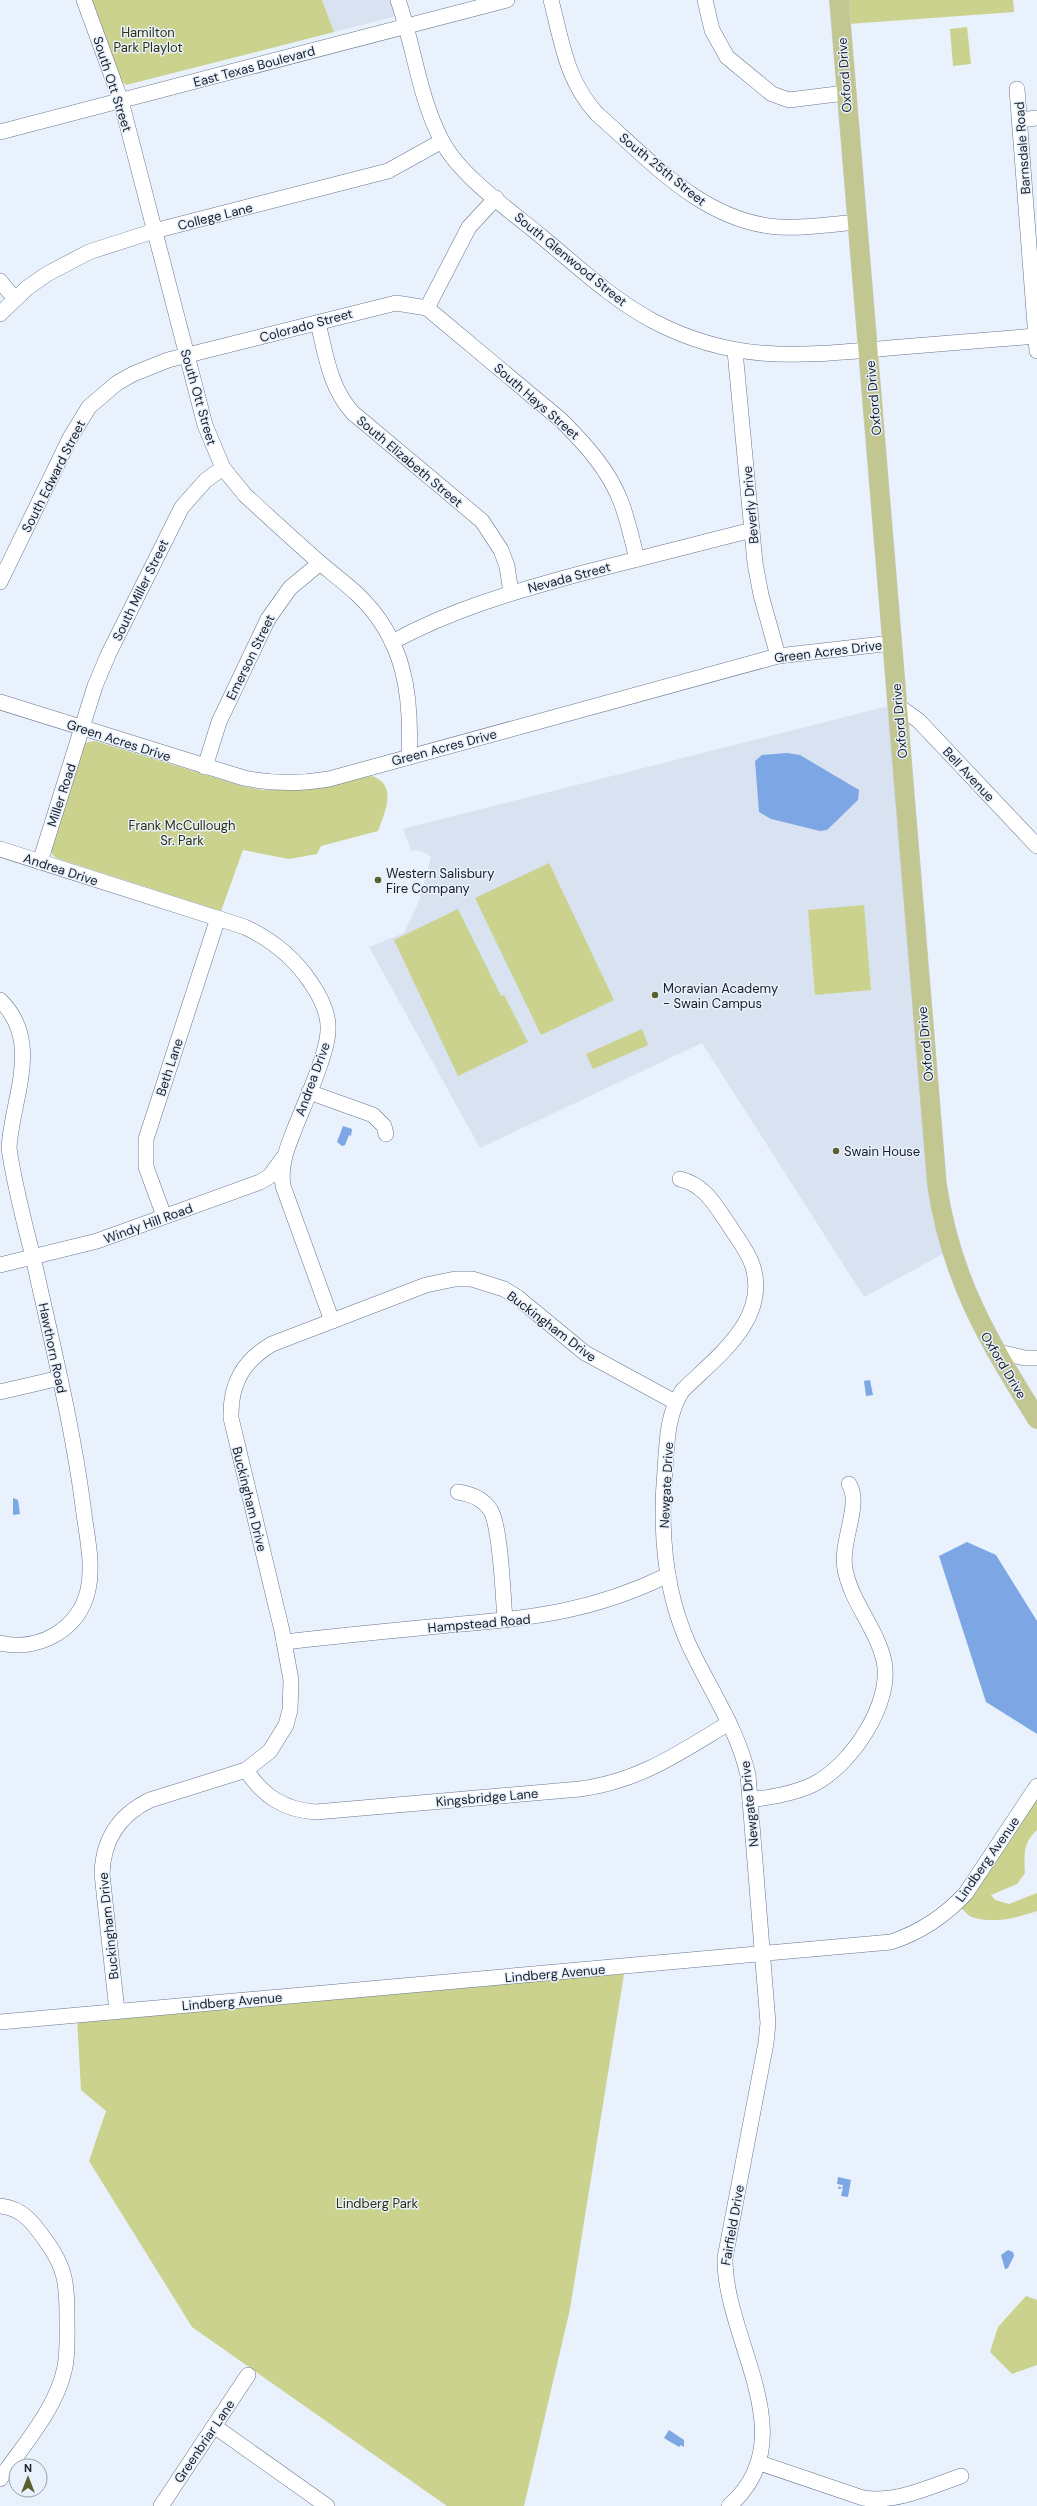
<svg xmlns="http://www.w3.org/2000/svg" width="1037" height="2506" viewBox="0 0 1037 2506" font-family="'DM Sans',sans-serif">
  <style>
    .built { fill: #d9e2f0 }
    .green { fill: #cad28e }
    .water { fill: #7ca6e4 }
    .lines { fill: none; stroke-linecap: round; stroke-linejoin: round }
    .minor-casing { stroke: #667790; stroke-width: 16 }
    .major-casing { stroke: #ccced0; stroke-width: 20 }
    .minor { stroke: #fff; stroke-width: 15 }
    .major { stroke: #c2c791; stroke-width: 19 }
    .poi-dot { fill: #5a5f2d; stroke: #e9f1fc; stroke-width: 1.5 }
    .labels { text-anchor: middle; stroke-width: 3; stroke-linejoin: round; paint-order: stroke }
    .park-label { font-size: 13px; fill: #2c300d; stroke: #e9f1fc }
    .street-label { font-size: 13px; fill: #181e28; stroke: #e9f1fc }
    .poi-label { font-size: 13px; fill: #181e28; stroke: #e9f1fc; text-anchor: start }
  </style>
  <rect width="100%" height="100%" fill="#e9f1fc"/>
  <g class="built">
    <path d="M322,0H391L395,13L393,17L334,32Z"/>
    <path d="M888,706L943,1254L864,1297L702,1043L480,1148L369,947L404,933L419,901L431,857L421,851L411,850L403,829Z"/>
  </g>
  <g class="green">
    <path d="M92,0H322L334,32L126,85L122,81Z"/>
    <path d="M848,0H1013L1014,12L849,24Z"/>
    <path d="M967,27L971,64L953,66L950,29Z"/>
    <path d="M95,741L242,786L263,790L303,789L372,776C398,785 385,812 378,831L321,846L317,854L289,859L243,850L221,911L56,858L52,854L51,846L79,756L85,743Z"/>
    <path d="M549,863L614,1000L541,1035L475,898Z"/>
    <path d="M864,905L871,990L815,995L808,910Z"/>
    <path d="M458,909L501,996L504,995L528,1042L458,1076L394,940Z"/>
    <path d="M642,1029L648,1045L593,1069L586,1054Z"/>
    <path d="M1037,1796V1830C1023,1842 1024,1856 1025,1873L1017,1884L991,1895L995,1900L1009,1904L1037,1893V1911C1017,1918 993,1924 972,1917C968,1916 964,1910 960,1907Z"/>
    <path d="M624,1974L570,2309L524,2506H447L192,2327L89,2161L106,2111L81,2090L77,2019Z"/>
    <path d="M1026,2296L1037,2300V2365L1012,2374L990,2352L998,2327Z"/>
  </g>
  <g class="water">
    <path d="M787,753L800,755L859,790L858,800L827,830L820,831L771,819L759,812L755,761L762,755Z"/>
    <path d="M343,1126L352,1129L351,1136L349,1135L345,1145L342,1146L337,1142Z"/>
    <path d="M870,1380L873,1395L866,1396L864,1381Z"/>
    <path d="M13,1498L18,1500L20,1514L13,1515Z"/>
    <path d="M967,1542L996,1555L1037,1621V1734L986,1702L939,1556Z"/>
    <path d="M838,2177L851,2180L848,2197L841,2196L843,2188L838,2189L839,2186L842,2188L843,2185L837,2184Z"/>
    <path d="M1008,2250L1013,2252L1014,2256L1008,2268L1005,2269L1001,2255Z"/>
    <path d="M669,2430L684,2440V2447L681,2445L679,2447L664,2438Z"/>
  </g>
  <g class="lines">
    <defs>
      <g id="minor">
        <path d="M84,0L121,101L205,425L223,468L245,495C270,518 294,540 320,563C332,573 345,583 357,594C405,639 412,695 409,757"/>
        <path d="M398,0C414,46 419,98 442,141C460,176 511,211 542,237C577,266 612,299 653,321C735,364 800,356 889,348C938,344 987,340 1036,336"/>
        <path d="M551,0C562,42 566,80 597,114C650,160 703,222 779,227C805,229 832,224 858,222"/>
        <path d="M705,0L712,30L727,57L772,94L789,100L845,93"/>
        <path d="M1017,89L1037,351"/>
        <path d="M1020,120L1037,118"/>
        <path d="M0,132L507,0"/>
        <path d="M0,281L15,299"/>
        <path d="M427,308L469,227L496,198"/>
        <path d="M0,314L27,288L47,274L89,252L154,231L388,171L442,141"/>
        <path d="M318,323C326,356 330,388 353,413L482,521L501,550L507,566L511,593"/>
        <path d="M735,351L755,563L761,595L778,656"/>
        <path d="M0,582L70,438L89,407L117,383L133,374L168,360L396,303L427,308L561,420C585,444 609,470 621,502C628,520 632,540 637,559"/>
        <path d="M392,642C453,609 513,592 579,574C636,559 694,545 752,530"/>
        <path d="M0,702L244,778C273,784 300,784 329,779L778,656L892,643"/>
        <path d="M897,705L919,721L1037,846"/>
        <path d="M205,767L219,722L268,619L290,588L320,563"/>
        <path d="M0,849L245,927C272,940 294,957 311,983C320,996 329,1014 328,1030C328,1054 302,1109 293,1133C286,1151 280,1166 283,1186L332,1321"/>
        <path d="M40,862L95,686L108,655L182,507L206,480L223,468"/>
        <path d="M0,1000C43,1042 12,1097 9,1148C14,1184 24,1221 33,1257C51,1339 72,1422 83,1506C86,1533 94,1563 88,1590C79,1630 38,1652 0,1643"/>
        <path d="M309,1092L373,1115L384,1126L386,1134"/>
        <path d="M680,1179C705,1185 715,1205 729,1225C737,1238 747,1250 752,1264C771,1319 716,1357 682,1391C667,1415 667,1442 665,1470C660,1527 664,1589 688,1643C708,1687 737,1727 748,1775L768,2023L766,2043L725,2258C724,2340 807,2438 729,2506"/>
        <path d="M164,1216L146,1167V1139L218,918"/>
        <path d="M0,1265L97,1241L260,1182L270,1176L283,1158"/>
        <path d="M994,1351L1025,1358H1037"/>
        <path d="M0,1392L60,1378"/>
        <path d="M458,1492C471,1494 484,1499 491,1511C501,1530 503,1596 505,1620"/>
        <path d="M284,1642C336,1636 388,1631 440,1626C527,1618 588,1614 668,1575"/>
        <path d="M246,1770C263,1796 284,1810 316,1812L580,1789C640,1781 679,1753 729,1723"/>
        <path d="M750,1800C772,1797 792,1794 812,1785C850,1767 893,1704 884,1661C877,1629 851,1602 845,1569C840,1541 862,1504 849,1484"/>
        <path d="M117,2011L102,1874C103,1839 119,1815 150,1800L246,1770L270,1751L286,1725L290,1710L291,1680L282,1631L231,1418C230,1384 243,1361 272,1344L426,1285L455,1279H472L504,1289L517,1297L585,1353L675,1402"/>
        <path d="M0,2022L891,1942C921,1932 945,1916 966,1893L1037,1786"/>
        <path d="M0,2206C23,2208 34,2224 46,2241C66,2268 67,2285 67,2318C67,2334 68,2351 65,2367C57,2408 24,2444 0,2479"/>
        <path d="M214,2426L327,2506"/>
        <path d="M760,2463L863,2498C897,2503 929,2487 961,2476"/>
        <path d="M161,2506L248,2375"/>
      </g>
      <path id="major" d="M839,0L937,1185C951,1279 988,1340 1037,1419"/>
    </defs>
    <use href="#minor" class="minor-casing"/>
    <use href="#major" class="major-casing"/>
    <use href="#minor" class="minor"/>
    <use href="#major" class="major"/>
  </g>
  <g class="poi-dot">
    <circle cx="378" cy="880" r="4"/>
    <circle cx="655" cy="995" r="4"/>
    <circle cx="836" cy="1151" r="4"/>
  </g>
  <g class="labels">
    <g class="park-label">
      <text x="148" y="37">Hamilton<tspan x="148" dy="15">Park Playlot</tspan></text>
      <text x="182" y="830">Frank McCullough<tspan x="182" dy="15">Sr. Park</tspan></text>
      <text x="377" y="2208">Lindberg Park</text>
    </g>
    <g class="street-label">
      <text transform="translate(254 66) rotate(-15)" y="5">East Texas Boulevard</text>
      <text transform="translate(844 75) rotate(-94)" y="5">Oxford Drive</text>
      <text transform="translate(113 84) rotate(72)" y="5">South Ott Street</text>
      <text transform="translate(1022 148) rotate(-94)" y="5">Barnsdale Road</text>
      <text transform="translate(663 169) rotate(39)" y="5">South 25th Street</text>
      <text transform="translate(215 216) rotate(-14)" y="5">College Lane</text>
      <text transform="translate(571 259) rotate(39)" y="5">South Glenwood Street</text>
      <text transform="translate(306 325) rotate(-15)" y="5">Colorado Street</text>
      <text transform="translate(199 397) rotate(74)" y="5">South Ott Street</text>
      <text transform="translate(873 398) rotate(-95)" y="5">Oxford Drive</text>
      <text transform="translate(537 401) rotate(41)" y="5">South Hays Street</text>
      <text transform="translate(410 461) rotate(40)" y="5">South Elizabeth Street</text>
      <text transform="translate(53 476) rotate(-63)" y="5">South Edward Street</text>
      <text transform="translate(750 505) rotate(-95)" y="5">Beverly Drive</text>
      <text transform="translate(569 577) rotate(-15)" y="5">Nevada Street</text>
      <text transform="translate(140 590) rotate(-64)" y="5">South Miller Street</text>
      <text transform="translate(828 651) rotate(-7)" y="5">Green Acres Drive</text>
      <text transform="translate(250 657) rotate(-64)" y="5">Emerson Street</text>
      <text transform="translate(899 721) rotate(-95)" y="5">Oxford Drive</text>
      <text transform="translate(119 740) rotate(18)" y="5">Green Acres Drive</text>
      <text transform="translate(444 747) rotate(-15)" y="5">Green Acres Drive</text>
      <text transform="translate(969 774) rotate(47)" y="5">Bell Avenue</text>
      <text transform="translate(61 795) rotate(-72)" y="5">Miller Road</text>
      <text transform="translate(61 869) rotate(18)" y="5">Andrea Drive</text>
      <text transform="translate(925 1044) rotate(-95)" y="5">Oxford Drive</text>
      <text transform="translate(169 1067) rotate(-72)" y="5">Beth Lane</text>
      <text transform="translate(312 1079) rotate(-70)" y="5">Andrea Drive</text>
      <text transform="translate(148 1223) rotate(-20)" y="5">Windy Hill Road</text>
      <text transform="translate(552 1326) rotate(37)" y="5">Buckingham Drive</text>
      <text transform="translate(53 1348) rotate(78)" y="5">Hawthorn Road</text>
      <text transform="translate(1004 1365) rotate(59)" y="5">Oxford Drive</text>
      <text transform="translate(666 1485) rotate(-87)" y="5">Newgate Drive</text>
      <text transform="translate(250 1499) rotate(76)" y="5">Buckingham Drive</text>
      <text transform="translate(479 1623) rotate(-5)" y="5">Hampstead Road</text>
      <text transform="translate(487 1797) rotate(-5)" y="5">Kingsbridge Lane</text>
      <text transform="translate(749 1804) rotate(-96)" y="5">Newgate Drive</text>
      <text transform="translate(987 1859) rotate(-55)" y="5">Lindberg Avenue</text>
      <text transform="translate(108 1926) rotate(-96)" y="5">Buckingham Drive</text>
      <text transform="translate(555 1973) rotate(-5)" y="5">Lindberg Avenue</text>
      <text transform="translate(232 2001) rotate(-5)" y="5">Lindberg Avenue</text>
      <text transform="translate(732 2225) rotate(-80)" y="5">Fairfield Drive</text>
      <text transform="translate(204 2441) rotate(-56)" y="5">Greenbriar Lane</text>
    </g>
    <g class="poi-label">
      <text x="386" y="878">Western Salisbury<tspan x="386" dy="15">Fire Company</tspan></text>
      <text x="663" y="993">Moravian Academy<tspan x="663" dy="15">- Swain Campus</tspan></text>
      <text x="844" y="1156">Swain House</text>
    </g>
  </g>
  <g transform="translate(28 2478)"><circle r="19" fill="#e9f1fc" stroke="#959da7"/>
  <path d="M0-3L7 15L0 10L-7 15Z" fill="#5a5f2d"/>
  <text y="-6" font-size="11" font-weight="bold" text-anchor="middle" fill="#181e28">N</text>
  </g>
</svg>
